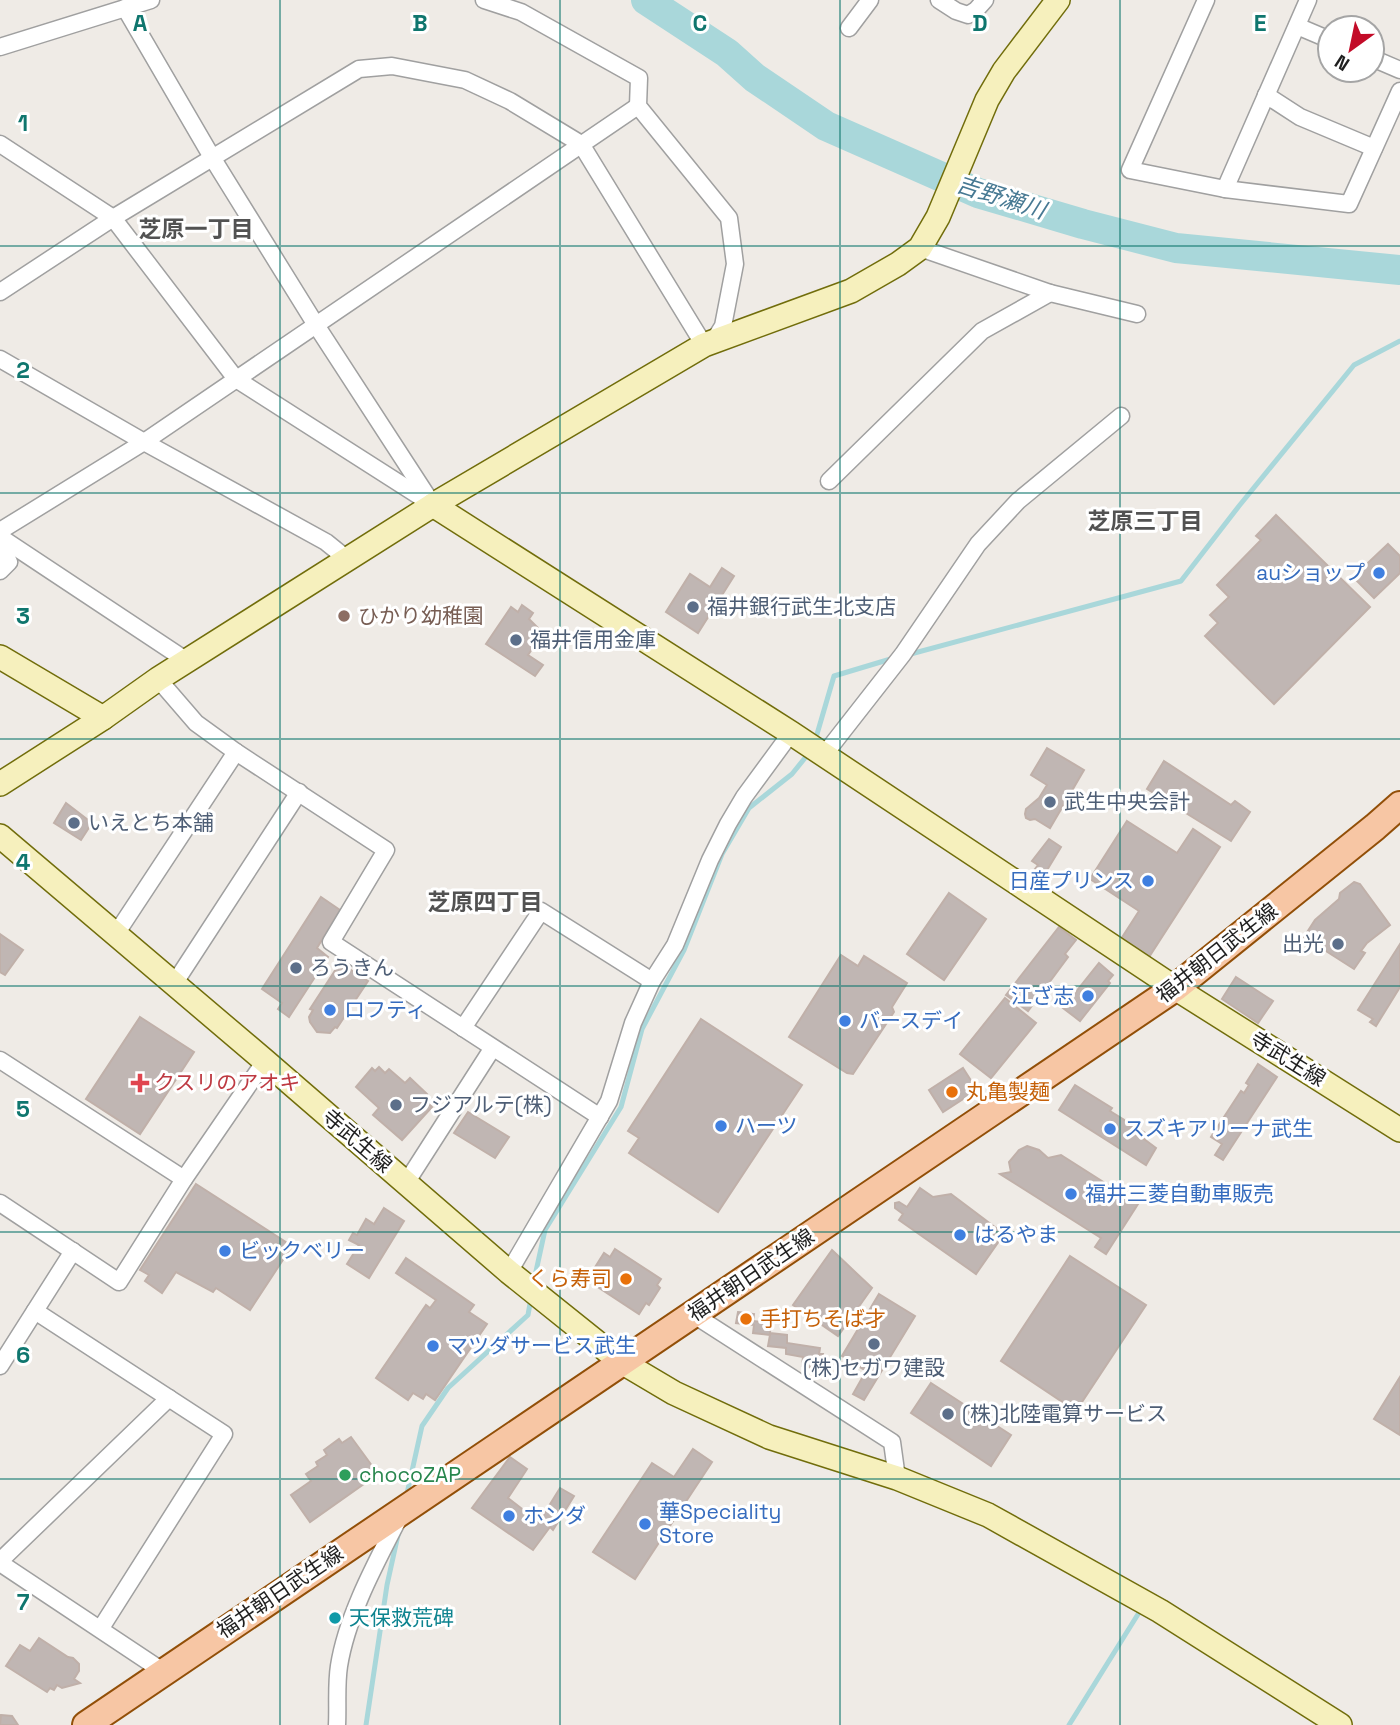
<svg xmlns="http://www.w3.org/2000/svg" width="1400" height="1725" viewBox="0 0 1400 1725" font-family="'Space Grotesk','Noto Sans JP',sans-serif">
  <style>
    .lines { fill: none; stroke-linecap: round; stroke-linejoin: round }
    .stream { stroke: #a9d7da; stroke-width: 5 }
    .river { stroke: #a9d7da; stroke-width: 30 }
    .building { fill: #c0b6b3; stroke: #c0b0a9; stroke-width: 2 }
    .street-casing { stroke: #a0a0a0; stroke-width: 19 }
    .secondary-casing { stroke: #716d0b; stroke-width: 26 }
    .primary-casing { stroke: #924f08; stroke-width: 30 }
    .street { stroke: #fff; stroke-width: 16 }
    .secondary { stroke: #f6f0bd; stroke-width: 23 }
    .primary { stroke: #f7c6a4; stroke-width: 26 }
    .grid { fill: none; stroke: #0f766e; stroke-width: 2; stroke-opacity: 0.55 }
    .shop-dot { fill: #3f7fe0; stroke: #fff; stroke-width: 2.5 }
    .service-dot { fill: #5c6f8a; stroke: #fff; stroke-width: 2.5 }
    .education-dot { fill: #8d6e63; stroke: #fff; stroke-width: 2.5 }
    .health-dot { fill: #e0444e; stroke: #fff; stroke-width: 2.5 }
    .food-dot { fill: #e8710a; stroke: #fff; stroke-width: 2.5 }
    .leisure-dot { fill: #2e9e5b; stroke: #fff; stroke-width: 2.5 }
    .culture-dot { fill: #0f9aa8; stroke: #fff; stroke-width: 2.5 }
    .labels { text-anchor: middle; stroke-width: 6; stroke-linejoin: round; paint-order: stroke }
    .shop-label { font-size: 21px; fill: #366cbe; stroke: #fff; text-anchor: start }
    .service-label { font-size: 21px; fill: #4e5e75; stroke: #fff; text-anchor: start }
    .education-label { font-size: 21px; fill: #785e54; stroke: #fff; text-anchor: start }
    .street-label { font-size: 21px; fill: #1f1f1f; stroke: #fff }
    .health-label { font-size: 21px; fill: #be3a42; stroke: #fff; text-anchor: start }
    .food-label { font-size: 21px; fill: #c56008; stroke: #fff; text-anchor: start }
    .leisure-label { font-size: 21px; fill: #27864d; stroke: #fff; text-anchor: start }
    .culture-label { font-size: 21px; fill: #0d838f; stroke: #fff; text-anchor: start }
    .water-label { font-size: 23px; font-style: italic; fill: #477993; stroke: #fff }
    .neighbourhood-label { font-size: 23px; font-weight: bold; fill: #525252; stroke: #fff }
    .grid-label { font-size: 23px; text-anchor: middle; font-weight: bold; fill: #0f766e; stroke: #fff; stroke-width: 6; stroke-linejoin: round; paint-order: stroke }
  </style>
  <rect width="100%" height="100%" fill="#efebe6"/>
  <g class="lines">
    <g class="stream">
      <path d="M907,655L1181,581L1239,506L1354,365L1400,341"/>
      <path d="M815,741L834,676L894,658"/>
      <path d="M533,1285L545,1230L621,1107L642,1029L684,950L722,854L749,808L792,774L809,753"/>
      <path d="M406,1498L422,1426L448,1388L528,1315L531,1298"/>
      <path d="M366,1725L387,1585L398,1535"/>
      <path d="M1069,1725L1140,1611L1138,1608"/>
    </g>
    <path class="river" d="M646,0L727,53L755,78L826,126L978,193L1083,224L1176,248L1400,270"/>
  </g>
  <g class="building">
    <path d="M1276,515L1370,607L1274,704L1205,636L1218,623L1210,615L1229,597L1217,585L1261,540L1256,536Z"/>
    <path d="M1388,544L1400,556V573L1374,598L1353,577Z"/>
    <path d="M722,568L734,576L698,633L666,612L690,574L710,587Z"/>
    <path d="M522,605L533,613L529,619L538,628L539,639L528,655L543,665L535,676L486,644L511,607L518,612Z"/>
    <path d="M1047,748L1084,770L1050,828L1035,819L1030,820L1026,818L1025,814L1026,809L1039,798L1047,785L1031,775Z"/>
    <path d="M1164,761L1231,805L1235,801L1250,812L1231,841L1147,789Z"/>
    <path d="M66,803L92,823L81,840L54,823Z"/>
    <path d="M1127,821L1177,853L1193,829L1220,847L1149,957L1121,939L1139,911L1090,879Z"/>
    <path d="M1049,839L1061,847L1044,875L1035,869L1038,865L1032,861Z"/>
    <path d="M1354,882L1360,884L1390,925L1367,943L1361,951L1365,953L1354,969L1304,937L1315,920L1339,899L1340,893Z"/>
    <path d="M949,893L986,919L944,980L907,954Z"/>
    <path d="M321,897L340,910L317,948L328,957L289,1017L278,1009L282,1003L262,989Z"/>
    <path d="M1059,927L1076,940L1065,954L1068,957L1028,1011L1006,995Z"/>
    <path d="M0,934L23,950L5,975L0,972Z"/>
    <path d="M1400,944V987L1376,1026L1370,1022L1373,1019L1358,1010Z"/>
    <path d="M841,955L858,966L864,956L907,983L892,1007L894,1012L853,1074L847,1073L789,1037Z"/>
    <path d="M340,963L368,981L337,1028L335,1027L330,1033L317,1032L310,1022L309,1017L313,1010L310,1009Z"/>
    <path d="M1099,963L1113,975L1108,981L1110,983L1080,1021L1063,1008Z"/>
    <path d="M1236,977L1273,1001L1258,1023L1222,999Z"/>
    <path d="M1005,998L1036,1023L991,1078L960,1054Z"/>
    <path d="M140,1017L194,1052L140,1134L86,1099Z"/>
    <path d="M701,1019L802,1085L718,1212L629,1153L639,1138L628,1131Z"/>
    <path d="M1258,1064L1277,1077L1223,1160L1215,1155L1222,1144L1211,1137L1241,1091L1244,1093L1249,1085L1246,1083Z"/>
    <path d="M379,1067L385,1073L389,1069L405,1083L410,1078L427,1094L423,1098L432,1107L402,1140L373,1115L379,1108L356,1087L372,1068L375,1071Z"/>
    <path d="M963,1068L977,1090L943,1112L929,1090Z"/>
    <path d="M1075,1085L1112,1108L1110,1111L1147,1134L1144,1139L1156,1148L1146,1165L1059,1110Z"/>
    <path d="M468,1112L509,1137L495,1158L454,1133Z"/>
    <path d="M1027,1146L1039,1150L1048,1158L1061,1155L1138,1204L1106,1254L1095,1247L1101,1238L1000,1174L1011,1172L1009,1162L1019,1150Z"/>
    <path d="M196,1184L292,1246L250,1310L216,1288L213,1292L176,1272L162,1293L145,1281L149,1275L140,1270Z"/>
    <path d="M920,1188L933,1197L951,1194L1004,1234L976,1274L899,1220L903,1214L895,1208V1203L899,1202L907,1207Z"/>
    <path d="M384,1208L404,1221L369,1278L347,1264L359,1245L349,1240L353,1233L357,1235L366,1219L374,1224Z"/>
    <path d="M615,1249L661,1279L657,1285L660,1288L649,1305L646,1303L639,1314L587,1280L604,1253L610,1257Z"/>
    <path d="M832,1250L872,1288L838,1336L793,1305Z"/>
    <path d="M1070,1256L1146,1305L1076,1411L1001,1361Z"/>
    <path d="M406,1258L474,1305L469,1312L487,1324L435,1400L426,1394L423,1399L413,1393L408,1400L376,1378L426,1305L430,1308L436,1300L396,1273Z"/>
    <path d="M879,1294L915,1316L864,1400L853,1394L866,1371L842,1356Z"/>
    <path d="M738,1312L754,1314L753,1321L771,1323L770,1333L787,1335V1343L820,1348L819,1354H823L821,1369L802,1366L803,1357L786,1354V1348L768,1346L770,1335L753,1333L754,1325L736,1323Z"/>
    <path d="M1400,1377V1435L1374,1419Z"/>
    <path d="M931,1383L1011,1435L991,1466L911,1413Z"/>
    <path d="M351,1437L378,1474L310,1522L291,1495L311,1481L306,1474L318,1466L316,1462L327,1455L324,1450L339,1439L342,1443Z"/>
    <path d="M693,1449L712,1462L635,1579L593,1552L652,1463L674,1477Z"/>
    <path d="M510,1457L527,1469L508,1498L539,1522L560,1488L574,1496L553,1530L550,1527L533,1550L472,1508Z"/>
    <path d="M39,1638L68,1657L73,1658L79,1664V1671L74,1679L80,1683L62,1688L57,1685L54,1690L50,1688L47,1692L6,1666L20,1645L30,1651Z"/>
    <path d="M1,1715L12,1716L18,1725H0Z"/>
  </g>
  <g class="lines">
    <defs>
      <g id="street">
        <path d="M484,0L521,12L639,78L638,106L729,218L735,264L723,326L713,342"/>
        <path d="M939,0L956,11L968,15L976,10L985,0"/>
        <path d="M1206,0L1130,170L1225,189L1349,204L1400,91"/>
        <path d="M125,8L213,159L316,325L433,505"/>
        <path d="M1297,26L1330,40"/>
        <path d="M849,28L870,0"/>
        <path d="M0,47L151,0"/>
        <path d="M1372,58L1400,70"/>
        <path d="M1266,95L1300,117L1374,148"/>
        <path d="M0,144L113,218L236,379L427,501"/>
        <path d="M1225,189L1308,0"/>
        <path d="M920,248L1050,293L1137,314"/>
        <path d="M0,292L113,218L359,69L392,66L465,80L510,101L581,144L704,345"/>
        <path d="M0,359L144,442L326,542L347,559"/>
        <path d="M829,481L982,331L1050,293"/>
        <path d="M0,531L144,442L638,106"/>
        <path d="M0,537L187,661"/>
        <path d="M0,544L9,562L0,571"/>
        <path d="M158,679L196,723L236,752L386,850L331,942L600,1117"/>
        <path d="M824,755L903,654L978,544L1018,501L1121,416"/>
        <path d="M116,934L236,752"/>
        <path d="M174,984L299,792"/>
        <path d="M463,1028L541,911L652,981"/>
        <path d="M0,1060L184,1179"/>
        <path d="M406,1183L492,1049"/>
        <path d="M0,1203L119,1282L184,1179L265,1061"/>
        <path d="M509,1272L609,1101L633,1023L652,981L675,945L710,860L728,824L744,797L791,733"/>
        <path d="M35,1311L224,1434L101,1628"/>
        <path d="M694,1315L892,1442L897,1478"/>
        <path d="M0,1366L73,1251"/>
        <path d="M0,1561L169,1398"/>
        <path d="M0,1563L164,1672"/>
        <path d="M337,1725C338,1706 336,1685 339,1666C347,1615 377,1561 400,1516"/>
      </g>
      <g id="secondary">
        <path d="M433,505L791,733L1175,988L1400,1130"/>
        <path d="M0,657L103,718"/>
        <path d="M0,784L103,718L158,679L433,505L704,345L851,291L898,264L920,248L938,217L987,100L1004,71L1058,0"/>
        <path d="M0,836L265,1061L509,1272L620,1361L674,1393L769,1437L897,1478L988,1515L1160,1611L1340,1725"/>
      </g>
      <path id="primary" d="M86,1725L1175,988L1375,827L1400,805"/>
    </defs>
    <use href="#street" class="street-casing"/>
    <use href="#secondary" class="secondary-casing"/>
    <use href="#primary" class="primary-casing"/>
    <use href="#street" class="street"/>
    <use href="#secondary" class="secondary"/>
    <use href="#primary" class="primary"/>
  </g>
  <path class="grid" d="M280,0V1725M560,0V1725M840,0V1725M1120,0V1725M0,246H1400M0,493H1400M0,739H1400M0,986H1400M0,1232H1400M0,1479H1400"/>
  <g class="shop-dot">
    <circle cx="1379" cy="573" r="7"/>
    <circle cx="1148" cy="881" r="7"/>
    <circle cx="1088" cy="996" r="7"/>
    <circle cx="330" cy="1010" r="7"/>
    <circle cx="845" cy="1021" r="7"/>
    <circle cx="721" cy="1126" r="7"/>
    <circle cx="1110" cy="1129" r="7"/>
    <circle cx="1071" cy="1194" r="7"/>
    <circle cx="960" cy="1235" r="7"/>
    <circle cx="225" cy="1251" r="7"/>
    <circle cx="433" cy="1346" r="7"/>
    <circle cx="509" cy="1516" r="7"/>
    <circle cx="645" cy="1524" r="7"/>
  </g>
  <g class="service-dot">
    <circle cx="693" cy="607" r="7"/>
    <circle cx="516" cy="640" r="7"/>
    <circle cx="1050" cy="802" r="7"/>
    <circle cx="74" cy="823" r="7"/>
    <circle cx="1338" cy="944" r="7"/>
    <circle cx="296" cy="968" r="7"/>
    <circle cx="396" cy="1105" r="7"/>
    <circle cx="874" cy="1344" r="7"/>
    <circle cx="948" cy="1414" r="7"/>
  </g>
  <circle class="education-dot" cx="344" cy="616" r="7"/>
  <path class="health-dot" d="M136.5 1072.5h7v7h7v7h-7v7h-7v-7h-7v-7h7z"/>
  <g class="food-dot">
    <circle cx="952" cy="1092" r="7"/>
    <circle cx="626" cy="1279" r="7"/>
    <circle cx="746" cy="1319" r="7"/>
  </g>
  <circle class="leisure-dot" cx="345" cy="1475" r="7"/>
  <circle class="culture-dot" cx="335" cy="1618" r="7"/>
  <g class="labels">
    <g class="shop-label">
      <text x="1365" y="580" text-anchor="end">auショップ</text>
      <text x="1134" y="888" text-anchor="end">日産プリンス</text>
      <text x="1074" y="1003" text-anchor="end">江ざ志</text>
      <text x="344" y="1017">ロフティ</text>
      <text x="859" y="1028">バースデイ</text>
      <text x="735" y="1133">ハーツ</text>
      <text x="1124" y="1136">スズキアリーナ武生</text>
      <text x="1085" y="1201">福井三菱自動車販売</text>
      <text x="974" y="1242">はるやま</text>
      <text x="239" y="1258">ビックベリー</text>
      <text x="447" y="1353">マツダサービス武生</text>
      <text x="659" y="1519">華Speciality<tspan x="659" dy="24">Store</tspan></text>
      <text x="523" y="1523">ホンダ</text>
    </g>
    <g class="service-label">
      <text x="707" y="614">福井銀行武生北支店</text>
      <text x="530" y="647">福井信用金庫</text>
      <text x="1064" y="809">武生中央会計</text>
      <text x="88" y="830">いえとち本舗</text>
      <text x="1324" y="951" text-anchor="end">出光</text>
      <text x="310" y="975">ろうきん</text>
      <text x="410" y="1112">フジアルテ(株)</text>
      <text x="874" y="1375" text-anchor="middle">(株)セガワ建設</text>
      <text x="962" y="1421">(株)北陸電算サービス</text>
    </g>
    <g class="education-label">
      <text x="358" y="623">ひかり幼稚園</text>
    </g>
    <g class="street-label">
      <text transform="translate(1217 953) rotate(-38)" y="7">福井朝日武生線</text>
      <text transform="translate(1288 1059) rotate(32)" y="7">寺武生線</text>
      <text transform="translate(357 1141) rotate(41)" y="7">寺武生線</text>
      <text transform="translate(751 1275) rotate(-34)" y="7">福井朝日武生線</text>
      <text transform="translate(280 1592) rotate(-34)" y="7">福井朝日武生線</text>
    </g>
    <g class="health-label">
      <text x="154" y="1090">クスリのアオキ</text>
    </g>
    <g class="food-label">
      <text x="966" y="1099">丸亀製麺</text>
      <text x="612" y="1286" text-anchor="end">くら寿司</text>
      <text x="760" y="1326">手打ちそば才</text>
    </g>
    <g class="leisure-label">
      <text x="359" y="1482">chocoZAP</text>
    </g>
    <g class="culture-label">
      <text x="349" y="1625">天保救荒碑</text>
    </g>
    <g class="water-label">
      <text transform="translate(1001 197) rotate(18)" y="8">吉野瀬川</text>
    </g>
    <g class="neighbourhood-label">
      <text x="196" y="237">芝原一丁目</text>
      <text x="1145" y="529">芝原三丁目</text>
      <text x="485" y="910">芝原四丁目</text>
    </g>
  </g>
  <g class="grid-label">
    <text x="140" y="31">A</text>
    <text x="420" y="31">B</text>
    <text x="700" y="31">C</text>
    <text x="980" y="31">D</text>
    <text x="1260" y="31">E</text>
    <text x="23" y="131">1</text>
    <text x="23" y="378">2</text>
    <text x="23" y="624">3</text>
    <text x="23" y="870">4</text>
    <text x="23" y="1117">5</text>
    <text x="23" y="1363">6</text>
    <text x="23" y="1610">7</text>
  </g>
  <g transform="translate(1351 49) rotate(213)"><circle r="33" fill="#ffffff" stroke="#a5a5a5" stroke-width="2"/>
  <path d="M0-5L12 26L0 18L-12 26Z" fill="#c30b28"/>
  <text y="-10" font-size="19" font-weight="bold" text-anchor="middle" fill="#1f1f1f">N</text>
  </g>
</svg>
